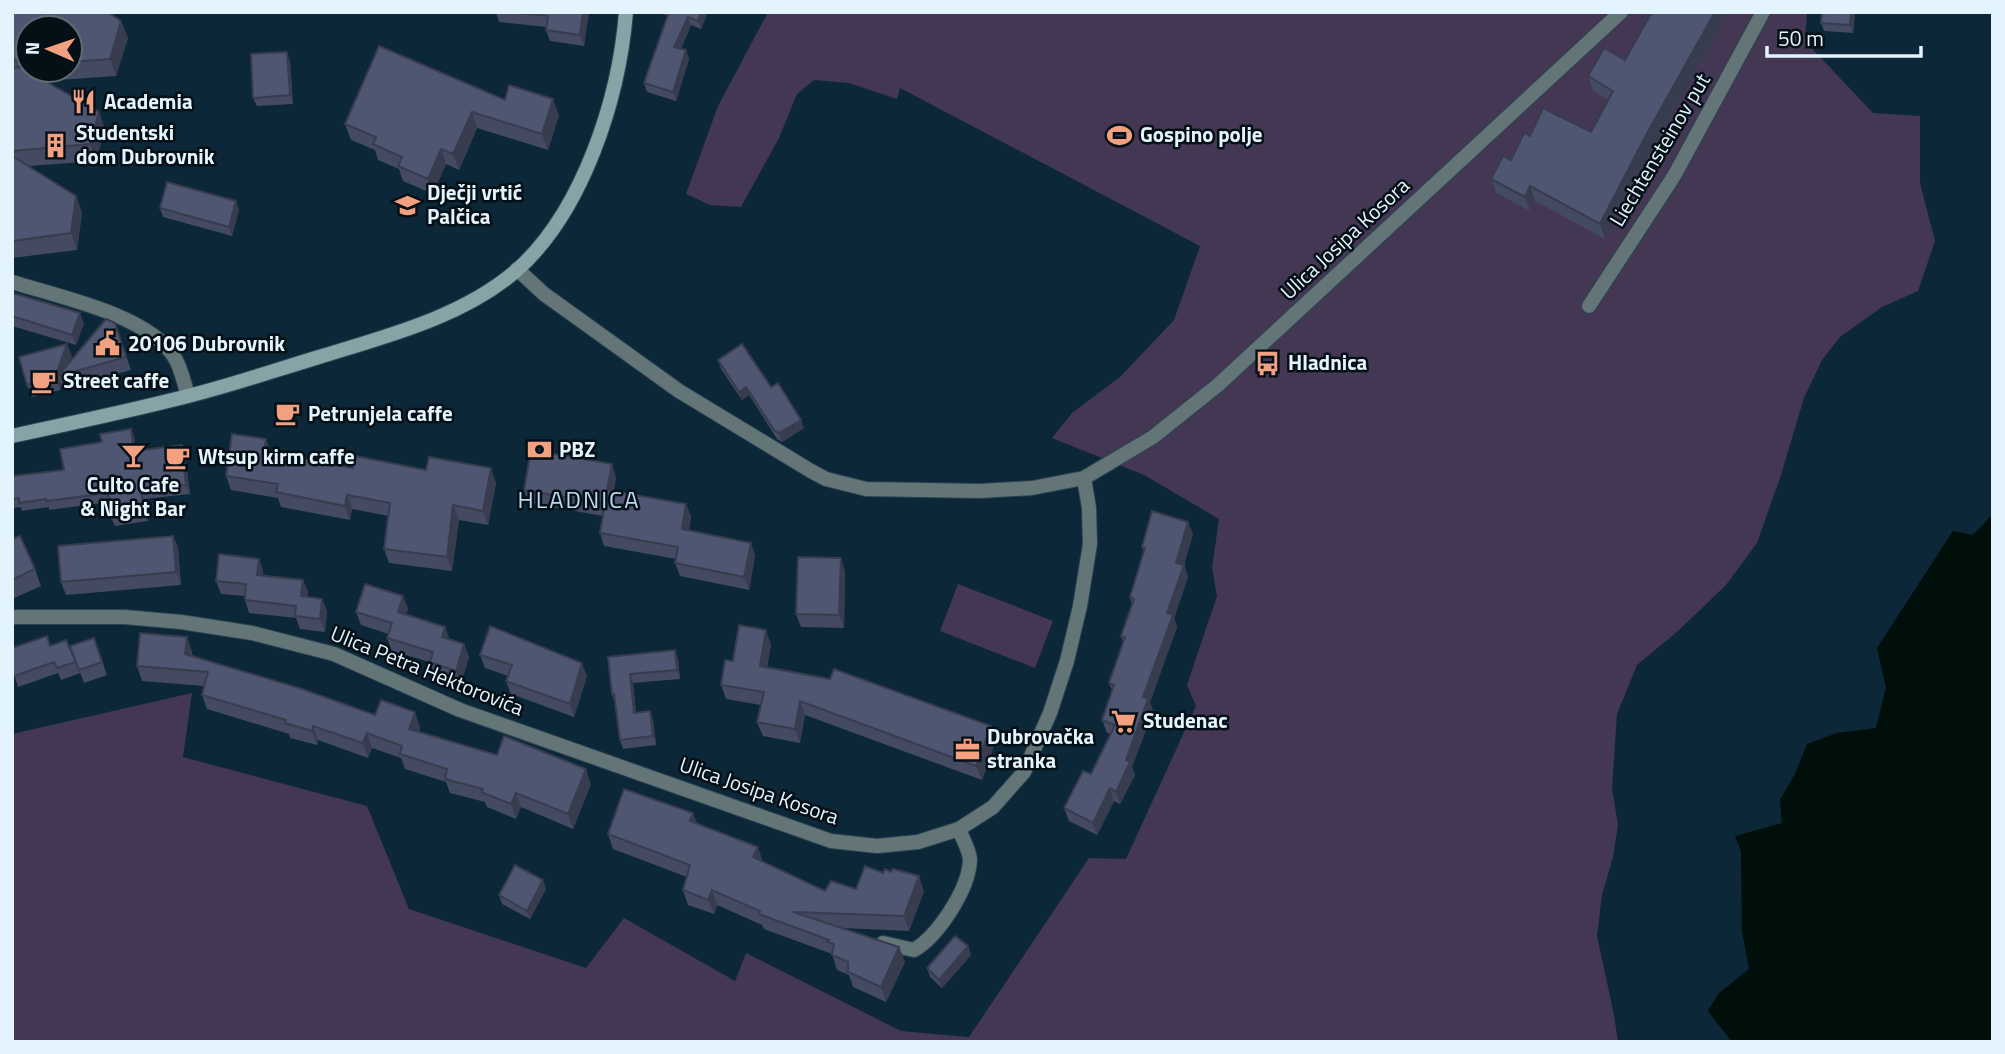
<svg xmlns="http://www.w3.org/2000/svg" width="2005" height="1054" viewBox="0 0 2005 1054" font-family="'Titillium Web',sans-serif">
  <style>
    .green { fill: #433753 }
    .water { fill: #000f0a }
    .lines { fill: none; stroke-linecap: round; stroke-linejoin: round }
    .street-casing { stroke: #2a4453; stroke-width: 16 }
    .secondary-casing { stroke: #2a4453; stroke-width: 16 }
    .street { stroke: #647577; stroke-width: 14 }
    .secondary { stroke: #88a3a6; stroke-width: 14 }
    .wall { fill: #434a61; fill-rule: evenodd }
    .shaded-wall { fill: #373c4f }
    .building { fill: #4e5671; stroke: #373c4f; stroke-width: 2 }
    .labels { text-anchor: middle; stroke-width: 5; stroke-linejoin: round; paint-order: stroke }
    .poi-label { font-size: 21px; font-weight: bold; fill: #e4f4ff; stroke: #050f16; text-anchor: start }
    .street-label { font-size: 21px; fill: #e4f4ff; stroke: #050f16 }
    .quarter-label { font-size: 24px; letter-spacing: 2px; fill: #bad9ef; stroke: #050f16 }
  </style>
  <rect width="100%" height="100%" fill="#0c2737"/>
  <g class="green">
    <path d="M768,12H1807L1805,41L1873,113L1920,116V183L1935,241L1918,291L1882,307L1840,337L1822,360L1804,398L1781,475L1757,543L1726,585L1678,631L1637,665L1617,714L1612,788L1618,825L1613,857L1602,895L1597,936L1614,1015L1618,1042H12V734L192,693L183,757L367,806L409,909L586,968L624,918L735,981L746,953L901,1031L969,1037L1089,858L1126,859L1196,706L1187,685L1217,596L1212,568L1219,519L1144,475L1052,438L1072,413L1121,376L1174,320L1200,246L900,88L897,99L849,83L814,80L797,94L779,138L741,207L710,205L686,194L718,106Z"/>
    <path d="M958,584L1053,621L1035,668L940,631Z"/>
  </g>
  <path class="water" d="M1993,514V1042H1732L1708,1011L1718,994L1749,969L1742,931L1741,851L1735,836L1782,823L1780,800L1795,774L1807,744L1837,733L1876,728L1886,688L1877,648L1953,531L1973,535Z"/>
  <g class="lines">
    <defs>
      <g id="street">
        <path d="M517,269L544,294L679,391L811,471L826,479L866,489L980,491L1032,488L1084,478L1153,437L1218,385L1621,12"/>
        <path d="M12,282C59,297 145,314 173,355C181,366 184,383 188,396"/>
        <path d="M1589,306L1674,176L1763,12"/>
        <path d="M12,617H125L181,622L252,633L334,654L460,710L831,841L877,846L918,842L959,829L993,807L1024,772L1050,713L1067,661L1080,606L1090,544L1089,508L1084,478"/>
        <path d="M883,943L914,950C938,936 969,889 970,860C970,851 962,838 959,829"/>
      </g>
      <path id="secondary" d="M12,436C71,423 130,411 188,396C232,385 276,370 319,357C387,336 463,317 517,270C583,211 619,99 626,12"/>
    </defs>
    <use href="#street" class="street-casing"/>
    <use href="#secondary" class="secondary-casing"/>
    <use href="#street" class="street"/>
    <use href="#secondary" class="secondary"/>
  </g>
  <g class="wall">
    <path d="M12,12L121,21L128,38L116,76L45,81L99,112L105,129L96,161L29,166L82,212L77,250L12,258ZM28,28H70V70H28Z"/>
    <path d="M496,12H589L584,46L550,41L546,30L547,27L499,22Z"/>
    <path d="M658,12H708L701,29L691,25L681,49L686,50L689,59L676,101L647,92L644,83L668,16Z"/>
    <path d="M1822,12H1855L1853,33L1824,31L1821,23Z"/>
    <path d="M1604,48L1650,152L1605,239L1535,201L1530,211L1496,193L1491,179L1511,160L1530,136L1591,132L1608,100L1593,91L1588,76Z"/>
    <path d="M290,61L293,104L257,106L253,98Z"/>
    <path d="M505,100L559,115L548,150L477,128L459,170L446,164L433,194L403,181L399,169L378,160L375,150L351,140L345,124Z"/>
    <path d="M236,201L239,210L232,236L163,217L160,208Z"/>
    <path d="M12,298L84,323L76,345L12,326Z"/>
    <path d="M115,323L131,370L63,389L62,384L60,390L32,397L27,385L72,356L69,363Z"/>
    <path d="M718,360L771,387L804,428L782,442L777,439L749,395L742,400L721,369Z"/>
    <path d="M131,429L134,437L136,450L185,454L190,494L144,499L148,521L115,526L111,518L109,502L49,510V507L22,511L21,507L12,508V476L64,470L102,442Z"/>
    <path d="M266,439L270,453L353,468L496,483L488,525L459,520L452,571L389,563L384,549L389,516L352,509L350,520L281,507L278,498L231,490L226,476Z"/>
    <path d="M616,477L614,491L691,516L689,530L751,543L755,556L749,590L680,576L675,563L676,559L604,546L600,533L603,516L529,503L524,490Z"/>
    <path d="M1193,534L1184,565L1188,577L1174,618L1177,627L1150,702L1153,711L1132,767L1135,775L1120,804L1114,801L1097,835L1069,821L1064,808L1091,774L1111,734L1107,733L1102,720L1112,690L1109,683L1123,642L1121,636L1132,605L1130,597L1144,552L1142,547Z"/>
    <path d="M173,536L178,548L181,585L66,595L61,582Z"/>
    <path d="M12,539L35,569L41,586L12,599Z"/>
    <path d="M259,559L263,571V575L303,580L308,592L307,597L322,599L327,611L325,632L300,629L296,618L249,613L245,600V596L221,594L216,581Z"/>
    <path d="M845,571L844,628L801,627L796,614Z"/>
    <path d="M403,596L408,609L406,615L450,640L464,644L469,657L461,683L434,675L430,662L392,651L387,638L388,634L361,625L356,612Z"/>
    <path d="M94,638L107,675L84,683L70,646Z"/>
    <path d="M771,644L767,667L996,740L982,780L805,715L800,743L763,736L757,722L761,705L726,699L721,685L733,661Z"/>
    <path d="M50,646L76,662L80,673L61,680L58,673L18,687L14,674L12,675V648Z"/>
    <path d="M192,651V655L375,715L420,727L419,732L591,784L573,829L521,807L516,819L487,807L485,802L450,793L446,782L405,769L401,758L372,748L368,758L318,740L317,745L290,738L289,734L207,709L202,695L204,686L142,681L137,666Z"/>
    <path d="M480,655L587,676L574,717L511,694L506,681L508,676L485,668Z"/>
    <path d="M608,657L678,659L680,679L633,683L636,713L653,719L656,745L623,749L620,740L615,703L612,694Z"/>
    <path d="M697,823L763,862L825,891L856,889L924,891L909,931L842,928L899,947L905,962L886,1002L853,987L849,975L837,970L832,954L764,929L762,925L717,905L714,914L688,905L683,890L687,877L613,849L608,834Z"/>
    <path d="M543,880L546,889L530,919L502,904L499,895Z"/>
    <path d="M968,946L971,955L942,988L930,977L927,968Z"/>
  </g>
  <g class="shaded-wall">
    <path d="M583,12H589L584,46L580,35Z"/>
    <path d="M701,12H708L701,29L698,21Z"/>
    <path d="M1715,12H1729L1650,152L1605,239L1600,224L1645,137Z"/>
    <path d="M1851,12H1855L1853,33L1850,25Z"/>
    <path d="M688,17L691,25L678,55L674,47Z"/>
    <path d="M121,21L128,38L116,76L110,59Z"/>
    <path d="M686,50L689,59L676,101L673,92Z"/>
    <path d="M287,52L290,61L293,104L290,95Z"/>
    <path d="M553,99L559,115L548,150L542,134Z"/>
    <path d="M99,112L105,129L96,161L90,144Z"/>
    <path d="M472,112L477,128L459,170L453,154Z"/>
    <path d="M441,149L446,164L433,194L428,179Z"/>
    <path d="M1530,186L1535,201L1530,211L1525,197Z"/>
    <path d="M76,196L82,212L77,250L71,233Z"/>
    <path d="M236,201L239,210L232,236L229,227Z"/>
    <path d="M80,313L84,323L76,345L72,335Z"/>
    <path d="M67,344L72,356L65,374L58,376L62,384L60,390L55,377Z"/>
    <path d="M746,387L749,395L742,400L739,392Z"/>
    <path d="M801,420L804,428L782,442L779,433Z"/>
    <path d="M131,429L134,437L138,459L134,451Z"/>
    <path d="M266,439L271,454L264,451Z"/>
    <path d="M182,445L185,454L190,494L186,485Z"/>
    <path d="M612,464L616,477L612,502L607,490Z"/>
    <path d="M491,468L496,483L488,525L483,511Z"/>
    <path d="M141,491L144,499L148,521L145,512Z"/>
    <path d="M347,495L352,509L350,520L345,506Z"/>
    <path d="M686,504L691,516L687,542L682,529Z"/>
    <path d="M453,505L459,520L452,571L447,557Z"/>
    <path d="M1188,522L1193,534L1183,566L1184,565L1188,577L1174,618L1177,627L1150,702L1153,711L1132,767L1135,775L1120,804L1116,792L1167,613L1176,563Z"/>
    <path d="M173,536L178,548L181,585L176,572Z"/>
    <path d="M751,543L755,556L749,590L744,577Z"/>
    <path d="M841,558L845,571L844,628L839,615Z"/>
    <path d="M259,559L263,571L261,587L257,575Z"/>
    <path d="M303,580L308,592L306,609L301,596Z"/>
    <path d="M403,596L408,609L403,625L398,612Z"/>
    <path d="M322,599L327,611L325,632L320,619Z"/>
    <path d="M445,627L450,640L442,637Z"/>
    <path d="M766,630L771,644L765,680L760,666Z"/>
    <path d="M187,637L192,651L190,668L185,654Z"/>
    <path d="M464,644L469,657L461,683L456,671Z"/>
    <path d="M675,650L678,659L680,679L677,670Z"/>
    <path d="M582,663L587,676L574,717L570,704Z"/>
    <path d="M630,674L633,683L637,721L634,713Z"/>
    <path d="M800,701L805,715L800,743L795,729Z"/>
    <path d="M650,711L653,719L656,745L653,736Z"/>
    <path d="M415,712L420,727L414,743L409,729Z"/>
    <path d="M313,726L318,740L317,745L312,731Z"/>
    <path d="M991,726L996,740L982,780L976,766Z"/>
    <path d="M367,733L372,748L368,758L363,743Z"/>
    <path d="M586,769L591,784L573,829L568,814Z"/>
    <path d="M1110,788L1114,801L1097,835L1093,823Z"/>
    <path d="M516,793L521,807L516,819L511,804Z"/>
    <path d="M693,813L699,828L690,821Z"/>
    <path d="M758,847L763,862L753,857Z"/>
    <path d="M919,876L924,891L909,931L904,916Z"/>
    <path d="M543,880L546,889L530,919L527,911Z"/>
    <path d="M712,890L717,905L714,914L708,900Z"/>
    <path d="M968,946L971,955L942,988L939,980Z"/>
    <path d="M899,947L905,962L886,1002L881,987Z"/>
  </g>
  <g class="building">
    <path d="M12,12H108L121,21L110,59L70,62V28H28V65H24L12,58Z"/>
    <path d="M508,12H583L580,35L546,30L548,16Z"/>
    <path d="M669,12H701L698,21L688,17L674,47L686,50L673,92L644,83Z"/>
    <path d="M1652,12H1715L1645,137L1600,224L1530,186L1525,197L1491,179L1503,156L1511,160L1524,133L1530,136L1543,108L1591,132L1613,91L1588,76L1604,48L1625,60Z"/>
    <path d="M1822,12H1851L1850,25L1821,23Z"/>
    <path d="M379,46L505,100L509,85L553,99L542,134L472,112L453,154L441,149L428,179L398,166L402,157L373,144L376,137L345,124Z"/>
    <path d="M287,52L290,95L253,98L251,54Z"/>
    <path d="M21,67L99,112L90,144L12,151V68Z"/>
    <path d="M12,156L76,196L71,233L12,241Z"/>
    <path d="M167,182L236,201L229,227L160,208Z"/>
    <path d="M13,293L80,313L72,335L12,316Z"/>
    <path d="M106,319L115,323L126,357L58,376Z"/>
    <path d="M67,344L55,377L27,385L19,357Z"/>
    <path d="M742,344L771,387L778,383L801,420L779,433L774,430L746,387L739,392L718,360Z"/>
    <path d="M131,429L134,451L182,445L186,485L141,491L145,512L111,518L108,493L46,501V499L19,503V498L12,499V476L64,470L60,449L102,442L100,434Z"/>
    <path d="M232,434L266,439L264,451L353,468L355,456L426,470L429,457L491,468L483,511L453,505L447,557L384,549L390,503L347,495L345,506L276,492L278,484L226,476Z"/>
    <path d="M531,450L612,464L607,490L686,504L682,529L751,543L744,577L675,563L678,547L600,533L605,504L524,490Z"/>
    <path d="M1152,511L1188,522L1176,563L1184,565L1167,613L1173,615L1143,697L1148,699L1126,760L1130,762L1116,792L1110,788L1093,823L1064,808L1083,771L1091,774L1115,725L1102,720L1114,685L1109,683L1125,637L1121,636L1134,599L1130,597L1145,548L1142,547Z"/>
    <path d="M20,536L35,569L12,580V539Z"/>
    <path d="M173,536L176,572L61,582L58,546Z"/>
    <path d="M219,554L259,559L257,575L303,580L301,596L322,599L320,619L295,616L296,606L245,600L246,584L216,581Z"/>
    <path d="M798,557L841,558L839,615L796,614Z"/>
    <path d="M365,584L403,596L398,612L445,627L442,637L464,644L456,671L430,662L433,652L387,638L392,623L356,612Z"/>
    <path d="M739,625L766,630L760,666L830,679L834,669L991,726L976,766L800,701L795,729L757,722L764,692L721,685L725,660L733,661Z"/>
    <path d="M490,626L582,663L570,704L506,681L512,665L480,655Z"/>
    <path d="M140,633L187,637L185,654L299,688L375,715L381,700L415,712L409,729L497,755L504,736L586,769L568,814L516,793L511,804L481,792L483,789L445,779L447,769L400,754L402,746L367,733L363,743L313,726L312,731L285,723L286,720L202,695L208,672L137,666Z"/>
    <path d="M47,636L50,646L66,640L76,662L57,668L54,662L14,676L12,671V648Z"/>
    <path d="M94,638L102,662L79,670L70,646Z"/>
    <path d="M675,650L677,670L630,674L634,713L650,711L653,736L620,740L614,694H612L608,657Z"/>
    <path d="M624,789L693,813L690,821L758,847L753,857L825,891L831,881L856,889L865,866L883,873L885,869L891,872L893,869L919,876L904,916L793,912L899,947L881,987L848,972V962L832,955L834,944L827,942L829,940L759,914L760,911L712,890L708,900L683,890L690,865L608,834Z"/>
    <path d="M515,865L543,880L527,911L499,895Z"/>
    <path d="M955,936L968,946L939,980L927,968Z"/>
  </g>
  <defs>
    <symbol id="restaurant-bare" viewBox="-9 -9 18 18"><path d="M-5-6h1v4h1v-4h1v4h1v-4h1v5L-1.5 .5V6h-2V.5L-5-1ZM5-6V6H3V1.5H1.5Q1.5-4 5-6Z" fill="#f3a081" stroke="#050f16" stroke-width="2.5" paint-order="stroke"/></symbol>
    <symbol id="stadium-bare" viewBox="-9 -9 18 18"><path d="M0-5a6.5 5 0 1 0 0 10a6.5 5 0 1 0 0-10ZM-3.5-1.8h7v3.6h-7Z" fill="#f3a081" stroke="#050f16" stroke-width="2.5" paint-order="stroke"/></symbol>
    <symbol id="building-bare" viewBox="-9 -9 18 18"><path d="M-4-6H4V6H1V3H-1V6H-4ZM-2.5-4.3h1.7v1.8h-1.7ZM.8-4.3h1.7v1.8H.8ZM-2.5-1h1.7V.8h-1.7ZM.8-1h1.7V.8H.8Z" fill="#f3a081" stroke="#050f16" stroke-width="2.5" paint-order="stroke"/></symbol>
    <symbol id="school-bare" viewBox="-9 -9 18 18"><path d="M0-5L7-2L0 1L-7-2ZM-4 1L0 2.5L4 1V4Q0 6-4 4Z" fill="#f3a081" stroke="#050f16" stroke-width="2.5" paint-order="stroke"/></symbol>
    <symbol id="civic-bare" viewBox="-9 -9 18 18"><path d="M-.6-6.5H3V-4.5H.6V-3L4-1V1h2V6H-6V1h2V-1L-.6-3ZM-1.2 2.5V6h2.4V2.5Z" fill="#f3a081" stroke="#050f16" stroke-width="2.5" paint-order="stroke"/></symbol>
    <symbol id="bus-bare" viewBox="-9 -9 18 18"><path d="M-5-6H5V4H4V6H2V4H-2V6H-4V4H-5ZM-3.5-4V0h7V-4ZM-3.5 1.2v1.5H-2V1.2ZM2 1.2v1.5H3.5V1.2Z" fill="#f3a081" stroke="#050f16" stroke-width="2.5" paint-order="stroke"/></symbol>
    <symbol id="cafe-bare" viewBox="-9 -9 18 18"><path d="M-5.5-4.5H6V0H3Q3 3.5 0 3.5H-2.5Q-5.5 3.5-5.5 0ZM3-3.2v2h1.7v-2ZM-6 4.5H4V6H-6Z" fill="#f3a081" stroke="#050f16" stroke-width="2.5" paint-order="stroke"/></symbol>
    <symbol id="bank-bare" viewBox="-9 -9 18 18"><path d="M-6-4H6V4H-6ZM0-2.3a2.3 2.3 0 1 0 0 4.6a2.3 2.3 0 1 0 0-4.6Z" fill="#f3a081" stroke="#050f16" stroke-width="2.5" paint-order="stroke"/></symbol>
    <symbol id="bar-bare" viewBox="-9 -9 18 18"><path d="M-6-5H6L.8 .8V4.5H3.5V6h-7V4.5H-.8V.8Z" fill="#f3a081" stroke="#050f16" stroke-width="2.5" paint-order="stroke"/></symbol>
    <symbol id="supermarket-bare" viewBox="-9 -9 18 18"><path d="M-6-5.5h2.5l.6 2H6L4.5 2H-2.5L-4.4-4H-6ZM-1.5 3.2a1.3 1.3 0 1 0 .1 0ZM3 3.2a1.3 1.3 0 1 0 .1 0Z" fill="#f3a081" stroke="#050f16" stroke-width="2.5" paint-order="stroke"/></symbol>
    <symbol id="office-bare" viewBox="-9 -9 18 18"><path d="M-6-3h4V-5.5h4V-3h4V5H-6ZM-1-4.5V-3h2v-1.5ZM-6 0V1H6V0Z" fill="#f3a081" stroke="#050f16" stroke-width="2.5" paint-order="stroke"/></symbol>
  </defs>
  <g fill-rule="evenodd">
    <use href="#restaurant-bare" x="66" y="84" width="35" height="35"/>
    <use href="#stadium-bare" x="1102" y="118" width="35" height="35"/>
    <use href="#building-bare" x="38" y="128" width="35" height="35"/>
    <use href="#school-bare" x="390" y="188" width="35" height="35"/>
    <use href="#civic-bare" x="90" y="326" width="35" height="35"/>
    <use href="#bus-bare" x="1250" y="346" width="35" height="35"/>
    <use href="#cafe-bare" x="26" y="364" width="35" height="35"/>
    <use href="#cafe-bare" x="270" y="396" width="35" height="35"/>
    <use href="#bank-bare" x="522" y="432" width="35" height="35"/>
    <use href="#bar-bare" x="116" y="438" width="35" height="35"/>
    <use href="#cafe-bare" x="160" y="440" width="35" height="35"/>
    <use href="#supermarket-bare" x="1106" y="704" width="35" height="35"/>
    <use href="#office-bare" x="950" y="732" width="35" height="35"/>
  </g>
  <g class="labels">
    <g class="poi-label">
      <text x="104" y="109">Academia</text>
      <text x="76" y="140">Studentski<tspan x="76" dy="24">dom Dubrovnik</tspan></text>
      <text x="1140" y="142">Gospino polje</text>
      <text x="427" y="200">Dječji vrtić<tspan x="427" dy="24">Palčica</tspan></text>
      <text x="128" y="351">20106 Dubrovnik</text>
      <text x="1288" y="370">Hladnica</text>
      <text x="63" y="388">Street caffe</text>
      <text x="308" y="421">Petrunjela caffe</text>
      <text x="559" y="457">PBZ</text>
      <text x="198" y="464">Wtsup kirm caffe</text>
      <text x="133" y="492" text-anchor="middle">Culto Cafe<tspan x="133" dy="24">&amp; Night Bar</tspan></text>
      <text x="1143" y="728">Studenac</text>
      <text x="987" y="744">Dubrovačka<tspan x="987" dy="24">stranka</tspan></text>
    </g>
    <g class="street-label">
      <text transform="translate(1660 150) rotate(-59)" y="7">Liechtensteinov put</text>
      <text transform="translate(1345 239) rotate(-43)" y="7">Ulica Josipa Kosora</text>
      <text transform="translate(427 671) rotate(22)" y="7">Ulica Petra Hektorovića</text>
      <text transform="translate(759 791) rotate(19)" y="7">Ulica Josipa Kosora</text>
    </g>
    <g class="quarter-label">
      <text x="579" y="508">HLADNICA</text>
    </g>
  </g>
  <rect width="2005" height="1054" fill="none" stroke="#e4f4ff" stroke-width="28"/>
  <g transform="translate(49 49) rotate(272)"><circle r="33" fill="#050f16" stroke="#5e6b73" stroke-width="2"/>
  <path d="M0-5L12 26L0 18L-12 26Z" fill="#f3a081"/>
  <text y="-10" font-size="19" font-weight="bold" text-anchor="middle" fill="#e4f4ff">N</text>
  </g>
  <path d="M1767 46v10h154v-10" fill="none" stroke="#e4f4ff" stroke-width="3.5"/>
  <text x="1778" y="46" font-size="21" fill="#e4f4ff" stroke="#050f16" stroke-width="5" paint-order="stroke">50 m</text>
</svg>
